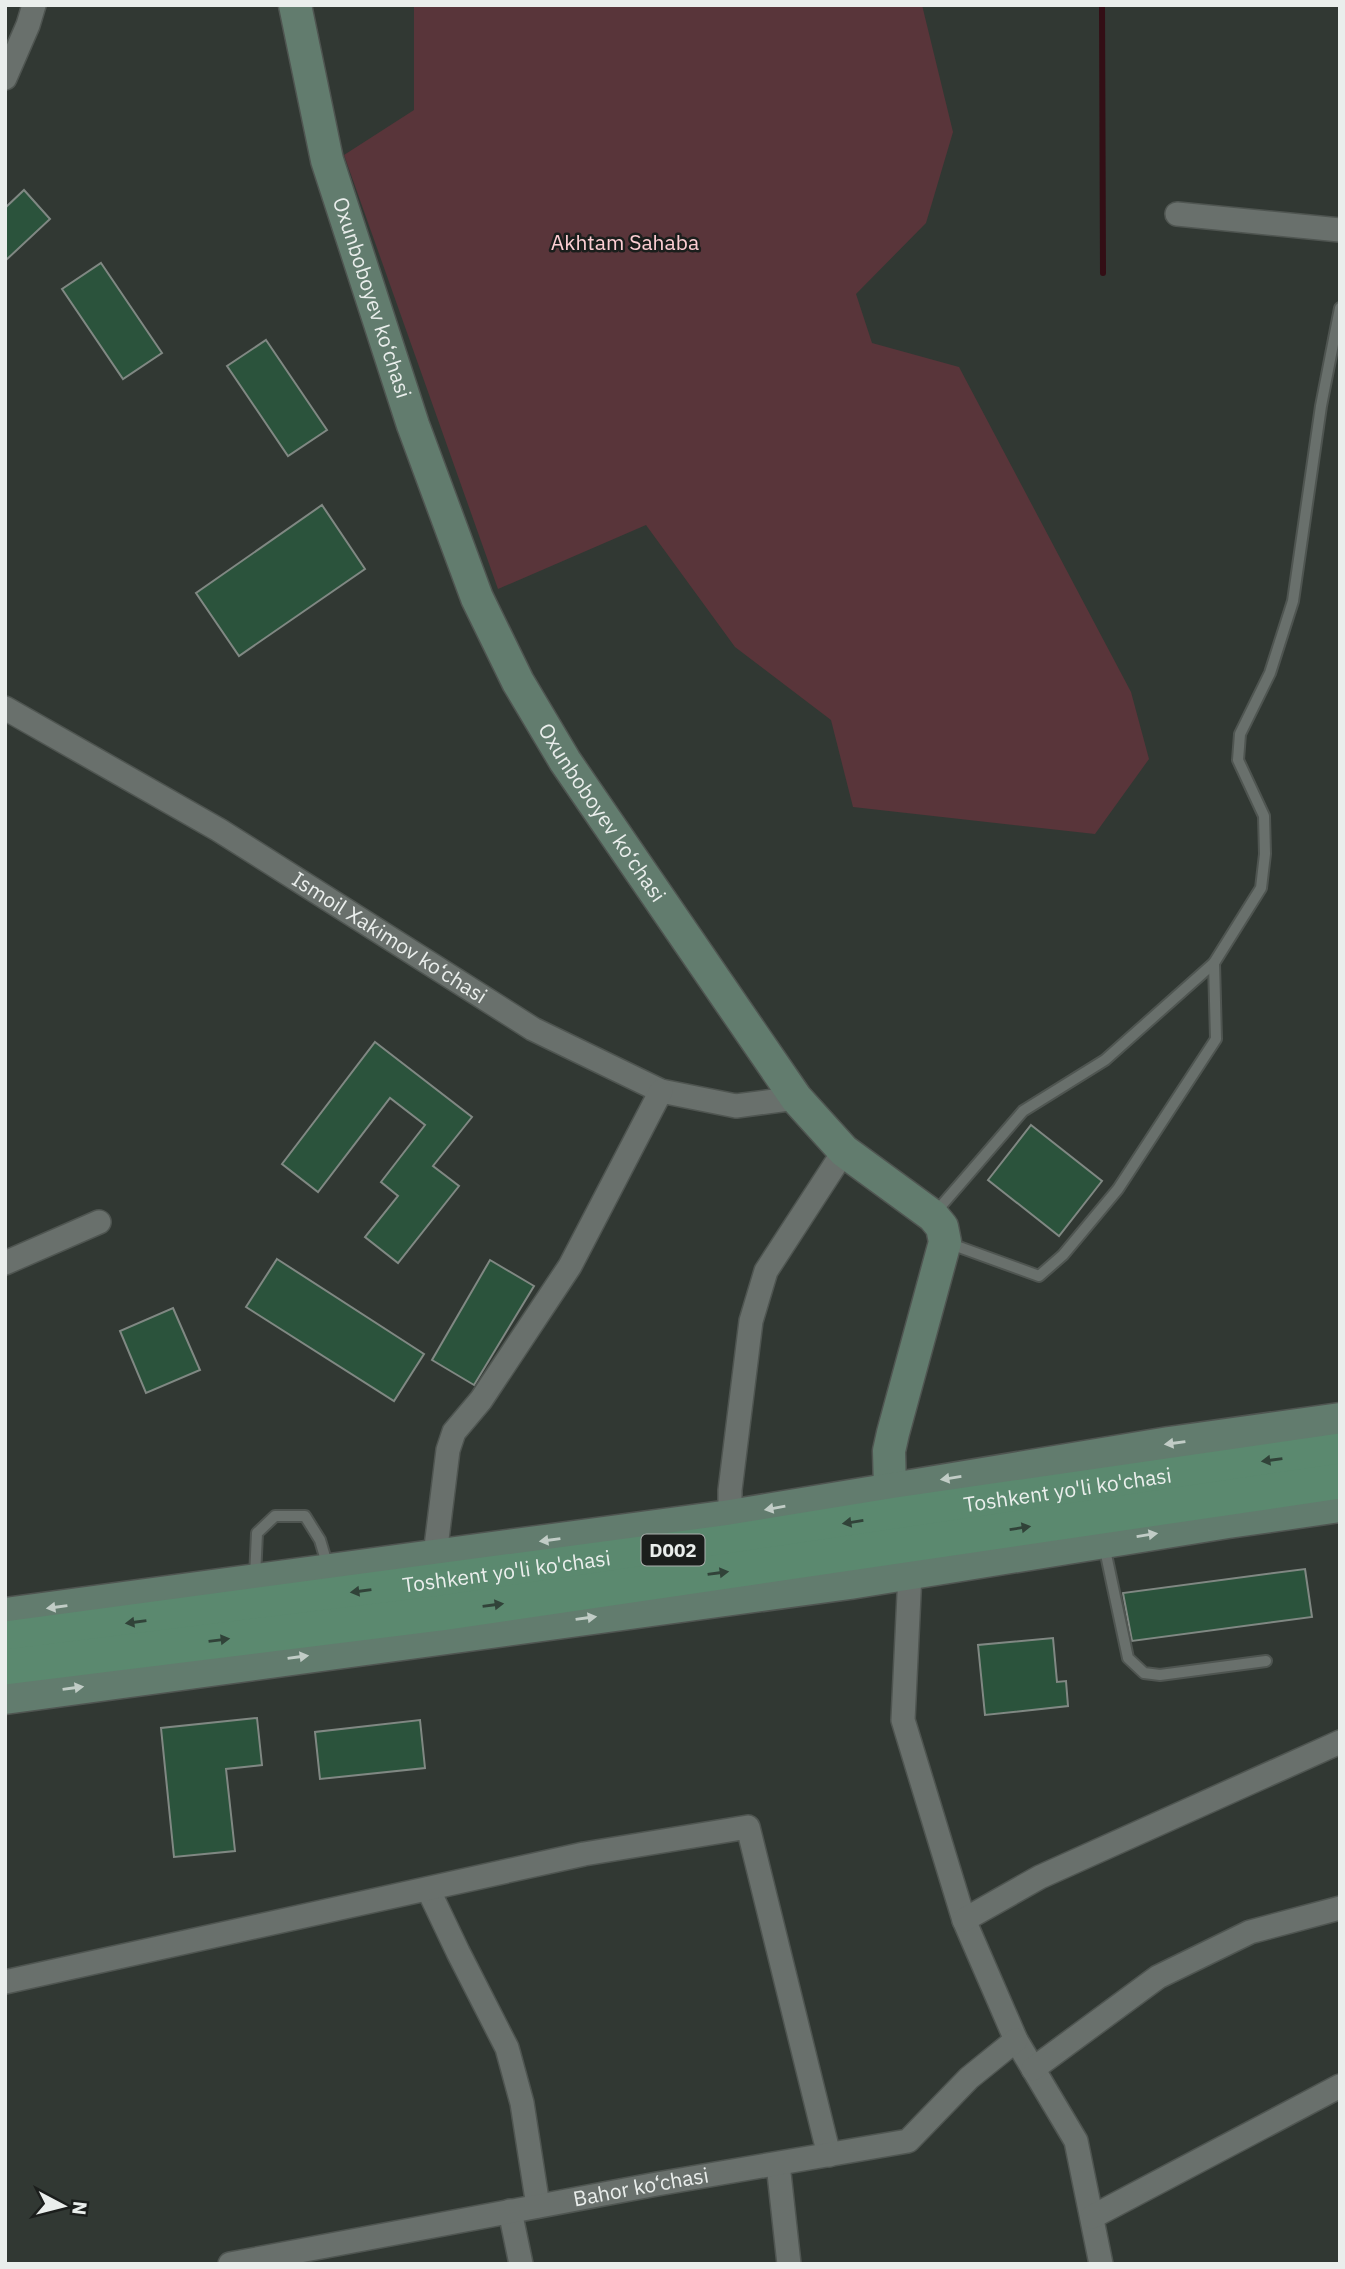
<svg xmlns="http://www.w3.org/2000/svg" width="1345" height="2269" viewBox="0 0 1345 2269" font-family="'IBM Plex Sans',sans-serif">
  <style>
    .green { fill: #59353a }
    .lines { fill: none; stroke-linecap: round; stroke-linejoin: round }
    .stream { stroke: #330e15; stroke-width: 6 }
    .building { fill: #2b533c; stroke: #808883; stroke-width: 2 }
    .lane-casing { stroke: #4f5551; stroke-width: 14 }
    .street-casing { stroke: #4f5551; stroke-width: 26 }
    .secondary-casing { stroke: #4f5551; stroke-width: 35 }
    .primary-casing { stroke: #4f5551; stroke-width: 38 }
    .lane { stroke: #69706c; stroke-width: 10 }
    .street { stroke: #69706c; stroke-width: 23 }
    .secondary { stroke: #627c6e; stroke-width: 32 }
    .primary { stroke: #5b896f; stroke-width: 35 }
    .oneway { fill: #c1ccc6 }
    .oneway2 { fill: #314339 }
    .labels { text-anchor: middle; stroke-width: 5; stroke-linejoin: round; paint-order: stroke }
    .shield { fill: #1b1e1c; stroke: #acb0ae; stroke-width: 2 }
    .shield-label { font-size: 19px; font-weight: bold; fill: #eaeeec }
    .park-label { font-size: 21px; fill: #fdced3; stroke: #1b1e1c }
    .street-label { font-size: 21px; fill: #eaeeec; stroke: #1b1e1c }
  </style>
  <rect width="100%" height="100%" fill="#313833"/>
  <path class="green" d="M414,5H922L953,132L926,223L856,294L872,343L959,367L1131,692L1149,759L1095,834L853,807L831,720L735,647L646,525L498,589L344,155L414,110Z"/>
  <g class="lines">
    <path class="stream" d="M1102,5L1103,273"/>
  </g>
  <g class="building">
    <path d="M24,190L50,219L5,261V208Z"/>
    <path d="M101,263L162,353L123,379L62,289Z"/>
    <path d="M266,340L327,430L288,456L227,366Z"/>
    <path d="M322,505L365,569L239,656L196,593Z"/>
    <path d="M375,1042L472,1117L433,1166L459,1186L398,1263L365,1237L398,1196L381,1182L425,1125L390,1098L318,1192L282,1164Z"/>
    <path d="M1031,1125L1102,1181L1059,1236L988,1180Z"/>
    <path d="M277,1259L424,1354L394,1401L246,1307Z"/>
    <path d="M490,1260L534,1286L474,1385L432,1360Z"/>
    <path d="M173,1308L200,1370L146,1393L120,1331Z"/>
    <path d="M1305,1569L1312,1617L1132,1641L1123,1593Z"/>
    <path d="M1053,1638L1057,1682L1066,1681L1068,1706L985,1715L978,1645Z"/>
    <path d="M257,1718L262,1765L226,1769L235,1851L174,1857L161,1728Z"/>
    <path d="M420,1720L425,1768L320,1779L315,1732Z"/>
  </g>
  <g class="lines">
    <defs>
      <g id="lane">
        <path d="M935,1213L1023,1111L1105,1060L1214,963L1261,888L1265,854L1264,816L1238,760L1240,734L1270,673L1293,601L1321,406L1340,308"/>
        <path d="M948,1243L1039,1276L1063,1255L1118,1189L1216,1039L1214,963"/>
        <path d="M1104,1545L1128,1658L1144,1673L1160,1675L1266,1661"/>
        <path d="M255,1577L257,1533L275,1516H305L320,1540L328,1567"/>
      </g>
      <g id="street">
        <path d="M5,78L28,25L34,5"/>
        <path d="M1177,214L1340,230"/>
        <path id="s1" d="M5,708L219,830L533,1029L661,1091L736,1106L796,1098"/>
        <path d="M5,1263L99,1222"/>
        <path d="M730,1516V1490L751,1321L766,1271L844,1151"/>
        <path d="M435,1555L448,1450L454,1432L481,1400L570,1266L661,1091"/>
        <path d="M910,1573L903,1720L964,1920L1016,2040L1076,2141L1101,2264"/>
        <path d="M428,1889L458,1952L507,2048L522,2103L538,2206"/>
        <path d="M964,1920L1040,1877L1340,1742"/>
        <path d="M5,1982L584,1854L748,1827L829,2155"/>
        <path d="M1033,2069L1158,1977L1250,1932L1340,1908"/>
        <path d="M778,2164L789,2264"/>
        <path d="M510,2211L521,2264"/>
        <path d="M1092,2217L1340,2086"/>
        <path id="s2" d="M230,2264L657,2184L908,2141L969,2078L1016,2040"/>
      </g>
      <g id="secondary">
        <path id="s3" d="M295,5L327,160L413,425L477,598L518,682L565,761L796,1098L844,1151L933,1216L942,1227L945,1242L893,1433L889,1451L890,1488"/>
        <path d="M5,1614L730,1516L1169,1443L1340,1419"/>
        <path d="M5,1698L850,1583L1228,1522L1340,1506"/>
      </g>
      <g id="primary">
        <path id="s4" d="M5,1639L731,1542L897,1515L1340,1451"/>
        <path d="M5,1667L441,1613L1340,1481"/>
      </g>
    </defs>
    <use href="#lane" class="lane-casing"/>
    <use href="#street" class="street-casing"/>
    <use href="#secondary" class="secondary-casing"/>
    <use href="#primary" class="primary-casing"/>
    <use href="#lane" class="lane"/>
    <use href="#street" class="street"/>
    <use href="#secondary" class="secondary"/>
    <use href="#primary" class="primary"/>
  </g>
  <defs><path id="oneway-solid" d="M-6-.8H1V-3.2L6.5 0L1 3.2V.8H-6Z" transform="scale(1.75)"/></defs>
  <g class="oneway">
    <use href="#oneway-solid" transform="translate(1175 1443) rotate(172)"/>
    <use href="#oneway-solid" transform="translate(951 1478) rotate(171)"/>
    <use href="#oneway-solid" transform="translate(775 1508) rotate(170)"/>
    <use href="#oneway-solid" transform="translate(1147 1535) rotate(-9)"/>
    <use href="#oneway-solid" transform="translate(550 1540) rotate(172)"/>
    <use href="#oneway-solid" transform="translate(57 1607) rotate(172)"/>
    <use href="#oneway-solid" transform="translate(586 1618) rotate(-8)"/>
    <use href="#oneway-solid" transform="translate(298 1657) rotate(-8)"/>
    <use href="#oneway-solid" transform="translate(73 1688) rotate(-8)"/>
  </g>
  <g class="oneway2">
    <use href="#oneway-solid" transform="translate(1272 1460) rotate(172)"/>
    <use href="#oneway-solid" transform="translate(853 1522) rotate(171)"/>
    <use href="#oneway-solid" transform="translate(1020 1528) rotate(-9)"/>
    <use href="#oneway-solid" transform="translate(718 1573) rotate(-8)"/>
    <use href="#oneway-solid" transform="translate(361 1591) rotate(172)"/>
    <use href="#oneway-solid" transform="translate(493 1605) rotate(-8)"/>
    <use href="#oneway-solid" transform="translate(136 1622) rotate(172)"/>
    <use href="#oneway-solid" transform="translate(219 1640) rotate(-7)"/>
  </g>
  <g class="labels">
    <rect class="shield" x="641.5" y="1534.5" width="63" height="31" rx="5"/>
    <g class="shield-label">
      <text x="673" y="1557">D002</text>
    </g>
    <g class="park-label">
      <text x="625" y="250">Akhtam Sahaba</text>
    </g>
    <g class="street-label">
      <text dy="7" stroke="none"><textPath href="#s3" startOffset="303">Oxunboboyev ko‘chasi</textPath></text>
      <text dy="7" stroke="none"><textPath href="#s3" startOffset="870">Oxunboboyev ko‘chasi</textPath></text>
      <text dy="7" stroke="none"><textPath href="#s1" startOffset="448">Ismoil Xakimov ko‘chasi</textPath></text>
      <text dy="7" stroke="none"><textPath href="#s4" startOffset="1073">Toshkent yo'li ko'chasi</textPath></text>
      <text dy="7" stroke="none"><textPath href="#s4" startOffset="506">Toshkent yo'li ko'chasi</textPath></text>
      <text dy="7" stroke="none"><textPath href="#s2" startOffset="418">Bahor ko‘chasi</textPath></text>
    </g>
  </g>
  <rect width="1345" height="2269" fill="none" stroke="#eaeeec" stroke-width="14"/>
  <g transform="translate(63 2206) rotate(97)" stroke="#1b1e1c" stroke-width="5" paint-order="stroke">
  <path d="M0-5L12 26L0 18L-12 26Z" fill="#eaeeec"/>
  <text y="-10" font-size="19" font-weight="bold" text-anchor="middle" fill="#eaeeec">N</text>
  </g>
</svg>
